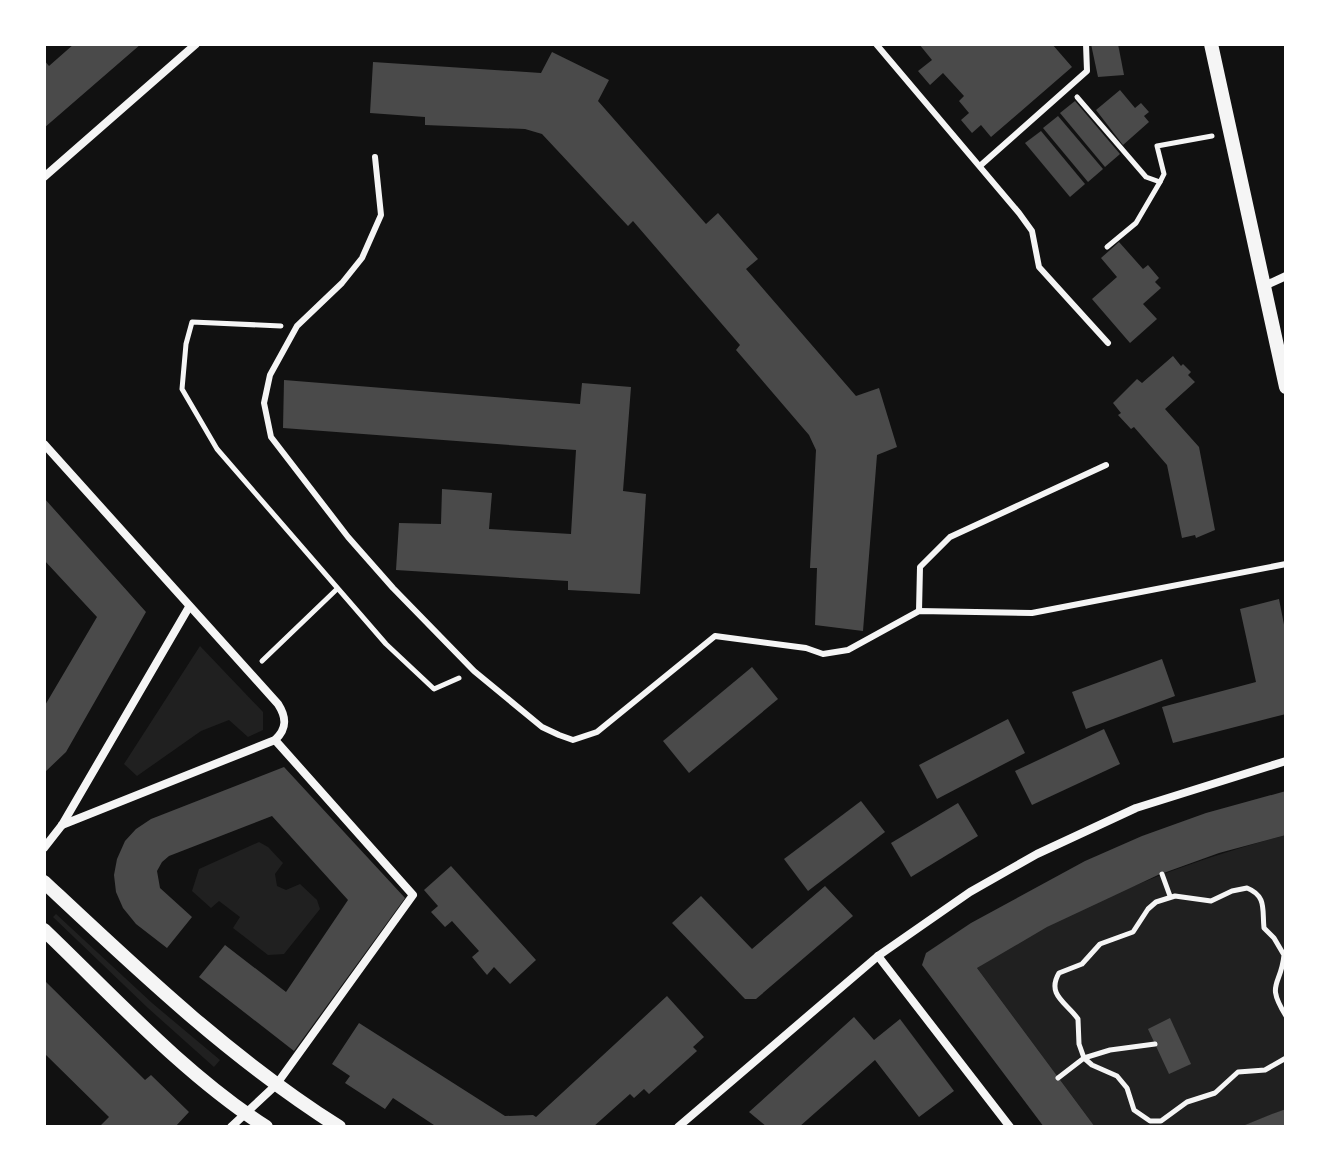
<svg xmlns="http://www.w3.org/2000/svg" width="1330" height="1171" viewBox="0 0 1330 1171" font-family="Inter,sans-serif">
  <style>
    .green { fill: #202020 }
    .building { fill: #4a4a4a }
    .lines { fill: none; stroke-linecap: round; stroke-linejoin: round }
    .path { stroke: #f5f5f5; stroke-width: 5 }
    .service { stroke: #f5f5f5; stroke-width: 6 }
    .minor { stroke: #f5f5f5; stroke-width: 8 }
    .tertiary { stroke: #f5f5f5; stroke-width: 14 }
  </style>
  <rect width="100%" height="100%" fill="#111"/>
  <g class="green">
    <path d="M200,646L263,712V730L248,737L229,720L201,731L137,776L124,764Z"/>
    <path d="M1286,835V1109L1240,1127H1095L977,968C1072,906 1177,864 1286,835Z"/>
    <path d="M259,842L268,847L283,863L275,874L277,886L286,890L300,884L317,900L320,909L284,954L268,955L233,928L240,917L219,901L211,908L192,891L199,869Z"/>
    <path d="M56,914L152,1003L220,1060L214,1067L148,1008L53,917Z"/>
  </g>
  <g class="building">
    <path d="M74,44H141L44,128V60L49,66Z"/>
    <path d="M919,44H1052L1072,67L991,137L981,125L972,133L961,120L969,113L959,101L964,96L943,73L930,85L918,71L932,60Z"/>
    <path d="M1091,44H1118L1124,75L1098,77Z"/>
    <path d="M552,52L609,80L598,101L706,224L718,213L758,259L746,269L856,396L879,388L897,447L877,455L863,631L815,625L817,568H810L816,450L809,435L736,350L740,345L633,221L628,226L542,134L525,129L425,125V117L370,113L373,62L541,73Z"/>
    <path d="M1120,90L1135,108L1141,103L1149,112L1144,116L1149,122L1123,145L1096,110Z"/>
    <path d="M1075,101L1120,154L1105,167L1060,113Z"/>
    <path d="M1058,116L1103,169L1088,182L1043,128Z"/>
    <path d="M1041,131L1085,184L1070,197L1025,143Z"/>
    <path d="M1119,242L1143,269L1148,265L1159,278L1155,282L1161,288L1143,304L1157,319L1130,343L1092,299L1117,277L1101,258Z"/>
    <path d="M1173,356L1181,366L1183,364L1191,372L1188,375L1195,382L1165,409L1199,447L1215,530L1196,538L1195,535L1182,538L1167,465L1134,427L1131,429L1118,415L1121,413L1113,403L1137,379L1142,383Z"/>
    <path d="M284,380L580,404L582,383L631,387L623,491L646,494L640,594L568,590V581L396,570L399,523L441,524L442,489L492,493L489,529L571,534L576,450L283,428Z"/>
    <path d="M44,498L146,612L66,752L44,773V707L97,617L44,560Z"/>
    <path d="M1279,599L1286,635V714L1173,743L1162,707L1256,682L1240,609Z"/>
    <path d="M1162,659L1175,696L1086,729L1072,692Z"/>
    <path d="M752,667L778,699L689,773L663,741Z"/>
    <path d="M1008,719L1025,753L937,799L919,765Z"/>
    <path d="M1104,729L1120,764L1032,805L1015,771Z"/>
    <path d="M284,767L405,898L294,1051L199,977L225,945L286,992L348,900L272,816L169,856L162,862L157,871L160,888L192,917L167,948L136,924L123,908L116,892L114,875L117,859L125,841L136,829L151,819Z"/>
    <path d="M1286,791V835L1219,853L1158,875L1047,927L977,968L1095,1127H1044L922,965L926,953L971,923L1085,861L1142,836L1206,813Z"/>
    <path d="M861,801L885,832L808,891L784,859Z"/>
    <path d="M958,803L978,836L911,877L891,843Z"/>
    <path d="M451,866L536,960L510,984L494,967L487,975L472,957L479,951L452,921L445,927L431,912L438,906L424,890Z"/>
    <path d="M825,886L853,916L756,999H745L672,923L701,896L752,949Z"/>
    <path d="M44,980L145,1080L151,1075L189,1112L175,1127H99L109,1117L44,1053Z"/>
    <path d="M667,996L704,1037L693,1047L697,1051L649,1094L644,1089L634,1098L630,1094L593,1127H437L393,1098L385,1109L345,1083L350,1076L332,1064L359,1023L505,1116L533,1115L536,1117Z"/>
    <path d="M854,1017L874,1040L900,1019L954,1091L919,1117L875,1060L799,1127H767L749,1112Z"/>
    <path d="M1170,1018L1191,1064L1169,1074L1148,1029Z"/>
    <path d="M1286,1109V1127H1240L1272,1114Z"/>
  </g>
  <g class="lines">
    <g class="path">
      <path d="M1077,97L1146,177L1160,182L1164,174L1157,146L1212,136"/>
      <path d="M1107,247L1136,223L1160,182"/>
      <path d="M281,326L192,322L186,344L182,389L217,449L386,644L434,689L459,678"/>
      <path d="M262,661L337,589"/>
      <path d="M1162,874L1170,896"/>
      <path d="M1286,1016C1265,982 1281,987 1284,955L1274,938L1264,928C1262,910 1267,896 1247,888L1232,891L1211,901L1175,896L1156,902L1148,909L1133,932L1100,944L1082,964L1059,973C1046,995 1067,1003 1078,1019L1079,1044L1084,1058L1092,1065L1117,1076L1127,1088L1134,1110L1150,1121H1161L1187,1102L1215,1093L1238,1072L1265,1070L1286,1058"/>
      <path d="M1058,1078L1084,1058L1110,1050L1155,1044"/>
    </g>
    <g class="service">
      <path d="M876,44L1019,213L1032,231L1039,267L1108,343"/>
      <path d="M375,157L381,215L362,258L342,283L297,326L270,375L264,403L271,437L348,537L393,588L474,671L542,727L559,735L573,740L597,732L715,636L806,648L823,654L848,650L919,611L1032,613L1286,564"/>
      <path d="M981,165L1087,71L1086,44"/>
      <path d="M919,611L920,567L950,537L1106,465"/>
    </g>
    <g class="minor">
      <path d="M44,177L196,44"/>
      <path d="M1264,286L1286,276"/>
      <path d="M44,444L278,704C287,718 287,729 275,740L62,825"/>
      <path d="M44,848L62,825L189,607"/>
      <path d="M878,956L1010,1127"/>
      <path d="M231,1127L276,1085L413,895L275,740"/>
      <path d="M678,1127L878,956L970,892L1037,854L1136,808L1286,761"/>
    </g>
    <g class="tertiary">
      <path d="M1211,44L1286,387"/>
      <path d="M44,882C138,970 230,1058 339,1127"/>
      <path d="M44,930C115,998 184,1074 266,1127"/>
    </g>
  </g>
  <rect width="1330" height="1171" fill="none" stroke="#ffffff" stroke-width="92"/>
</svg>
